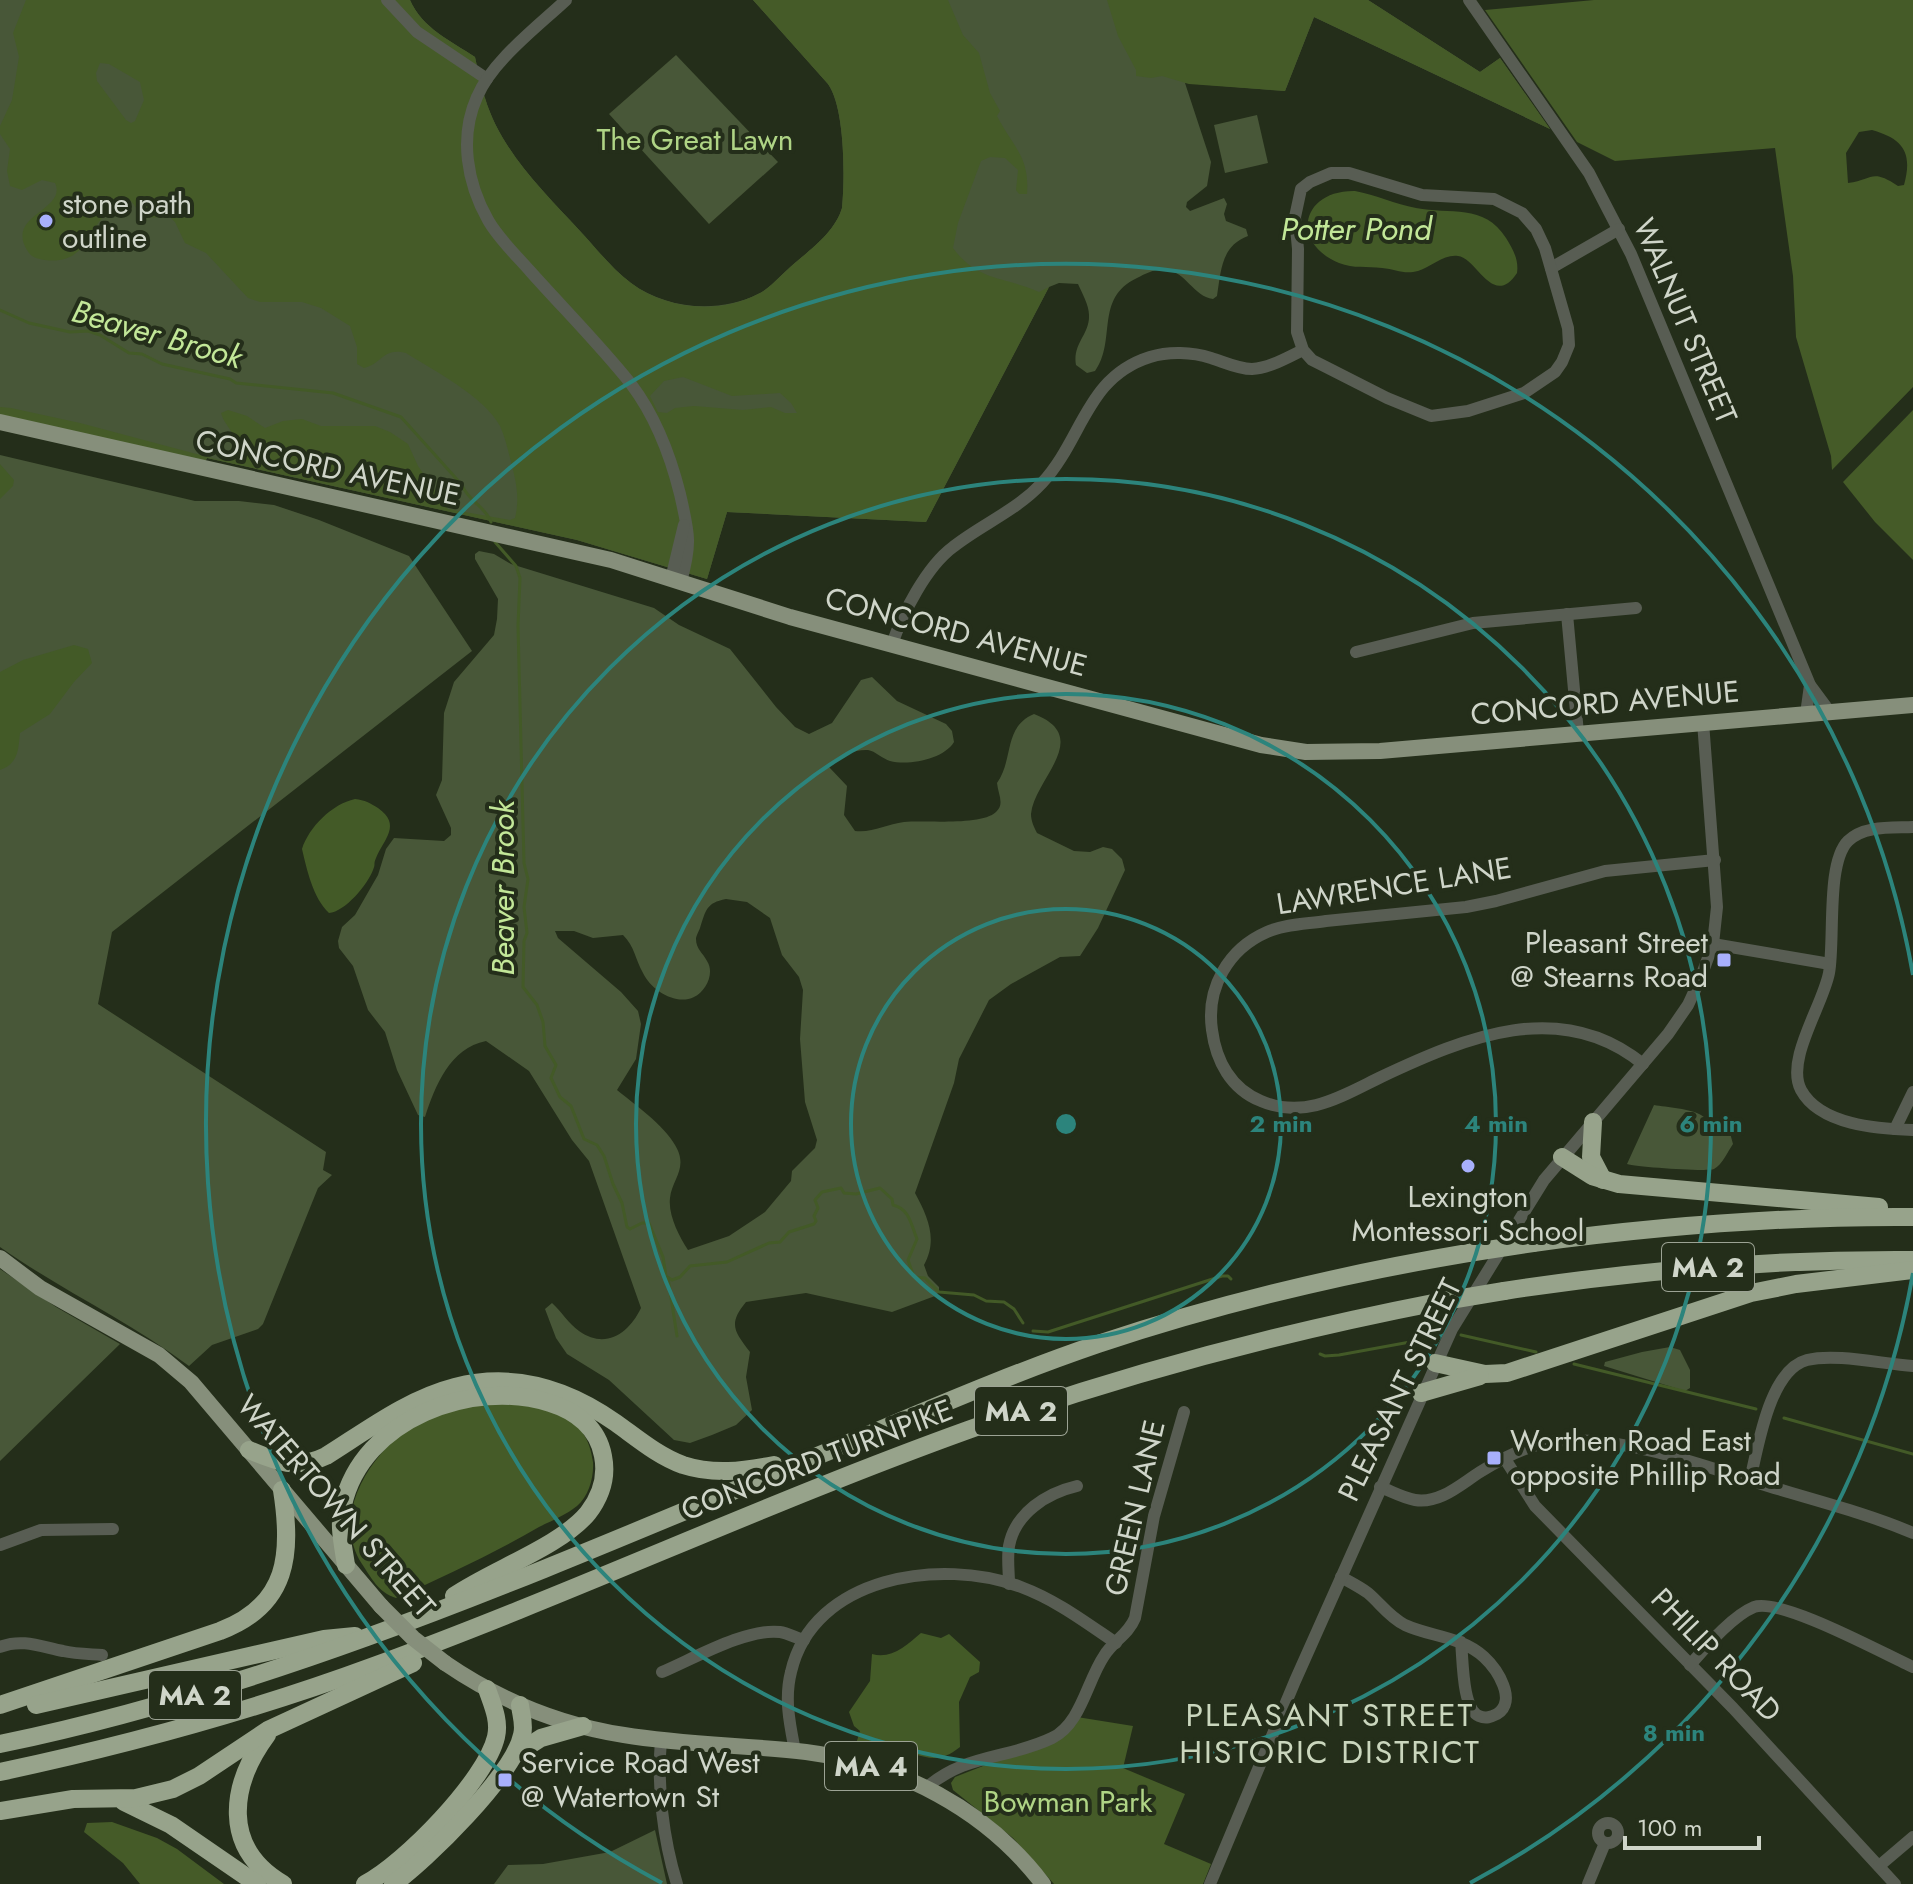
<svg xmlns="http://www.w3.org/2000/svg" width="1913" height="1884" viewBox="0 0 1913 1884" font-family="Jost,sans-serif">
  <style>
    .green { fill: #485738; fill-rule: evenodd }
    .forest { fill: #455b28; fill-rule: evenodd }
    .water { fill: #435a27 }
    .lines { fill: none; stroke-linecap: round; stroke-linejoin: round }
    .stream { stroke: #435a27; stroke-width: 3 }
    .minor { stroke: #585d53; stroke-width: 12 }
    .major { stroke: #868f7b; stroke-width: 16 }
    .highway { stroke: #97a38b; stroke-width: 18 }
    .major-bridge { stroke: #868f7b; stroke-width: 16 }
    .highway-bridge { stroke: #97a38b; stroke-width: 18 }
    .ring { fill: none; stroke: #2c847c; stroke-width: 4 }
    .poi-dot { fill: #a8b0fc; stroke: #242e1a; stroke-width: 3 }
    .labels { text-anchor: middle; stroke-width: 8; stroke-linejoin: round; paint-order: stroke }
    .shield { fill: #242e1a; stroke: #9ca394; stroke-width: 2 }
    .shield-label { font-size: 28px; font-weight: bold; fill: #cfd5c9 }
    .park-label { font-size: 30px; fill: #afd485; stroke: #242e1a }
    .poi-label { font-size: 30px; fill: #cfd5c9; stroke: #242e1a; text-anchor: start }
    .street-label { font-size: 30px; fill: #cfd5c9; stroke: #242e1a }
    .water-label { font-size: 32px; font-style: italic; fill: #c2e798; stroke: #242e1a }
    .neighbourhood-label { font-size: 32px; letter-spacing: 2px; fill: #cad6bd; stroke: #242e1a }
    .centre { fill: #2c847c; stroke: #242e1a; stroke-width: 4 }
    .ring-label { font-size: 24px; text-anchor: middle; font-weight: bold; fill: #2c847c; stroke: #242e1a; stroke-width: 8; stroke-linejoin: round; paint-order: stroke }
  </style>
  <rect width="100%" height="100%" fill="#242e1a"/>
  <g class="green">
    <path d="M0,0H410C422,28 451,41 475,57C478,70 480,85 485,98C501,151 543,191 580,231C596,248 612,269 631,283C666,309 718,314 758,294C769,289 777,279 786,271C805,253 834,235 842,208C845,178 845,108 828,84L753,0H1368L1480,72L1500,58L1550,129L1314,17L1285,91L1185,83L1211,162L1207,186L1187,202L1186,207L1190,211L1224,198L1227,204L1224,214L1226,221L1246,229L1248,236C1221,246 1221,271 1217,296L1213,299C1193,296 1186,272 1167,270C1156,268 1147,273 1137,278C1094,298 1117,341 1095,371L1087,373L1076,365C1072,344 1090,334 1089,315C1089,305 1082,293 1078,284L1059,283L1049,287L926,522L727,512L707,579L577,540L207,458L205,462L0,416Z"/>
    <path d="M676,55L778,162L709,224L609,114Z"/>
    <path d="M1257,115L1268,163L1225,173L1214,125Z"/>
    <path d="M0,455L195,501H239L274,505L319,520L409,556L472,651L112,932L98,1004L326,1152L323,1170L332,1175L318,1188L263,1324L258,1329L212,1345L189,1366C129,1321 61,1290 0,1247Z"/>
    <path d="M479,551L494,554L511,564L654,608L679,625L730,649L776,707L795,727L809,734L832,723L861,680L872,677L897,701L946,724L952,731L954,742C944,759 909,766 890,761C883,759 875,751 868,750C855,749 835,757 829,767L847,786L844,815L855,831C873,833 887,824 904,822C926,820 981,826 996,812C1005,804 998,794 997,783C1014,759 1003,727 1034,714C1094,737 1034,779 1031,814C1031,821 1034,827 1037,833L1074,851L1090,852L1103,847L1112,849L1122,859L1125,870L1098,928L1080,956L1060,957L1011,984L989,1000L959,1059L954,1083L915,1193C928,1217 938,1240 924,1265L928,1276L939,1287V1292L935,1296L892,1312L806,1293L746,1302C728,1324 734,1331 750,1352L746,1377L752,1410L736,1425L712,1435L690,1443L674,1440L609,1380L567,1354L556,1338L545,1309L552,1303C561,1311 569,1324 579,1331C606,1350 629,1333 641,1308L589,1161L572,1140L529,1071L486,1041C450,1048 435,1086 425,1117L418,1115L397,1070L385,1032L368,1010L353,966L339,948L338,941L342,927L355,915L378,875L386,849L394,838L444,841L451,835V828L436,795L442,780L444,713L454,682L494,635L497,619L498,599L475,559V554ZM726,899L747,902L770,918L782,955L799,977L803,990L800,1039L805,1102L817,1140L815,1148L792,1171L791,1181L765,1212L729,1236L688,1250C679,1236 668,1215 670,1198C672,1179 689,1168 675,1145C664,1125 634,1104 617,1090L636,1059L641,1024L638,1011L621,992L558,938L555,931H574L593,938L623,935C635,947 635,959 643,973C651,990 676,1006 694,997C706,991 715,973 707,961C703,953 696,949 696,939C696,936 699,931 700,928C706,910 706,903 726,899Z"/>
    <path d="M1654,1105C1666,1107 1692,1109 1701,1115C1711,1122 1718,1128 1730,1133L1733,1144C1728,1151 1722,1165 1714,1169C1707,1172 1637,1167 1627,1164Z"/>
    <path d="M0,1269L56,1307L120,1344L0,1461Z"/>
    <path d="M1670,1347L1680,1350L1690,1370V1388L1685,1391L1604,1366L1605,1362L1642,1352Z"/>
    <path d="M655,1830L667,1884H494L508,1865L543,1864L610,1852Z"/>
  </g>
  <g class="forest">
    <path d="M26,0H410C422,28 451,41 475,57C478,70 480,85 485,98C501,151 543,191 580,231C596,248 612,269 631,283C665,309 719,315 758,294C769,289 777,279 786,271C805,253 834,235 842,208C845,178 845,107 828,84L753,0H948L963,35L979,53L990,93L1000,111L997,116C1013,147 1030,157 1027,194H1019L1016,190L1018,170L1005,158L990,157L981,161L958,223L953,248C978,282 1004,276 1039,292L1049,287L926,522L727,512L707,579L577,540L207,458L205,462L0,416V407L11,408L80,423L219,460L234,449L237,442C233,431 224,424 221,413L228,410L247,416L265,428L283,421L302,419L321,426H375L390,432L408,444L418,466L448,509L510,520L515,518C520,498 516,481 511,462C508,450 505,437 500,426C484,396 434,371 406,353C383,347 382,364 364,368L357,364V347L350,326L321,308L302,302H260L248,298L206,253L185,243L175,222L170,217L144,218L131,201L122,199C88,217 93,266 45,260C39,259 33,258 29,253C2,215 68,211 55,183L42,180L22,190L10,186L7,171L10,149L0,134V126L12,100L19,57L13,33ZM100,63L109,64L140,82L144,100L135,121L131,123L126,120L97,81L96,73ZM683,377L732,396L780,393L791,403L797,413H785L771,407L743,410L694,406L675,408L667,413L658,412L650,396L664,381Z"/>
    <path d="M1107,0H1368L1480,72L1500,58L1550,129L1314,17L1285,91L1189,84L1162,76L1151,78L1136,76V70L1118,36Z"/>
    <path d="M1594,0H1913V387L1832,470L1831,456L1796,337L1793,276L1775,148L1615,161L1577,142L1485,10ZM1872,130C1903,139 1913,152 1904,185L1898,186C1871,168 1873,180 1848,183L1846,153L1859,132Z"/>
    <path d="M1913,410V560L1875,522L1843,482Z"/>
    <path d="M470,1403C518,1404 586,1399 593,1462C594,1477 589,1496 577,1506C566,1515 551,1521 539,1527C493,1554 445,1576 396,1598C378,1592 372,1579 362,1564C327,1510 379,1441 428,1416C440,1410 456,1407 470,1403Z"/>
    <path d="M1077,1717L1133,1726L1123,1768L1185,1794L1164,1844L1211,1864L1203,1884H1054L1013,1838L953,1790L951,1783L955,1777L1065,1734Z"/>
    <path d="M112,1822L157,1838L177,1849L224,1884H140L123,1863L84,1832L87,1823Z"/>
  </g>
  <g class="water">
    <path d="M1355,191C1376,195 1395,204 1416,208C1450,215 1484,203 1506,238C1513,249 1519,260 1517,273C1493,309 1477,258 1458,256C1444,254 1431,267 1418,271C1404,275 1396,269 1382,268C1367,266 1354,269 1339,263C1290,243 1301,190 1355,191Z"/>
    <path d="M0,464L14,480L13,486L0,499Z"/>
    <path d="M74,645L88,649L92,663L74,682L50,714L20,733C18,750 19,763 0,770V672L23,660Z"/>
    <path d="M355,799C365,800 370,803 378,808C402,825 384,839 376,858C373,865 376,863 373,870C368,884 345,912 329,913C313,898 307,870 302,849C309,827 332,804 355,799Z"/>
    <path d="M921,1633L941,1638L949,1634L980,1662L979,1672L970,1677L959,1702L960,1747C933,1769 920,1751 894,1751C885,1751 876,1753 868,1754L856,1744L860,1731L854,1726L849,1712L870,1681L872,1654C891,1660 907,1645 921,1633Z"/>
  </g>
  <g class="lines">
    <g class="stream">
      <path d="M0,310L29,323L70,332L88,331L100,335L129,353L142,354L162,364L230,379L236,383L333,393L401,417L462,485C468,501 486,507 491,522"/>
      <path d="M495,542L516,566L520,578L518,626L524,863L528,879L524,907L527,933L524,941L523,987L537,1005L543,1022L545,1046L556,1065L551,1078L560,1097L571,1106L584,1139L597,1145L604,1156L613,1184L622,1203L627,1227L630,1229L642,1223H649L663,1257L666,1276L672,1280L680,1277L690,1266L727,1262L769,1243L780,1242L789,1232L814,1224L816,1221L814,1216L818,1208L815,1200L822,1192L841,1188L844,1193L856,1194L880,1188L892,1199L893,1205C910,1209 911,1225 917,1239L908,1260L914,1277L925,1278L939,1292L974,1295L986,1301L1004,1302L1014,1309L1023,1323"/>
      <path d="M668,1278L677,1336"/>
      <path d="M1033,1331L1048,1332L1222,1276H1228L1231,1279"/>
      <path d="M1461,1335L1536,1352"/>
      <path d="M1320,1354L1325,1356L1339,1355L1432,1338"/>
      <path d="M1574,1364L1756,1409"/>
      <path d="M1784,1418L1913,1454"/>
    </g>
    <g class="minor">
      <path d="M387,0L417,32L487,79"/>
      <path d="M566,0C537,27 492,61 477,97C459,137 467,183 488,220C498,238 516,255 530,271C563,308 600,345 631,384C656,417 670,454 680,494C689,534 692,542 681,582"/>
      <path d="M1469,0L1589,173L1631,254L1810,685L1830,712"/>
      <path d="M1551,268L1619,229"/>
      <path d="M671,579L684,525"/>
      <path d="M1567,614L1578,733"/>
      <path d="M892,644C903,613 926,567 953,547C982,524 1016,511 1042,483C1083,439 1086,377 1150,357C1169,351 1192,352 1211,358C1224,362 1238,369 1252,369C1270,368 1288,357 1303,350L1297,332L1298,249L1295,217L1301,189L1310,182L1331,173H1349L1422,195L1494,199L1522,213L1536,229L1545,248L1568,328L1569,345L1562,362L1555,372L1524,393L1468,411L1431,416L1387,398L1324,366L1312,360L1303,350"/>
      <path d="M1356,652L1473,623L1636,608"/>
      <path d="M1806,714L1810,685"/>
      <path d="M1913,827C1893,828 1864,825 1848,841C1826,863 1835,940 1829,973C1823,1005 1785,1060 1801,1090C1820,1125 1878,1129 1913,1130"/>
      <path d="M1713,944L1830,964"/>
      <path d="M1643,1064C1561,997 1466,1037 1381,1077C1342,1096 1305,1120 1261,1101C1231,1089 1216,1061 1212,1030C1206,988 1228,949 1267,932C1285,924 1307,924 1326,921C1373,916 1419,912 1466,907L1496,901L1605,871L1715,860"/>
      <path d="M1895,1129L1913,1092"/>
      <path d="M1505,1459L1535,1506L1733,1708L1895,1884"/>
      <path d="M1750,1480C1758,1448 1769,1370 1807,1360C1836,1353 1882,1364 1913,1366"/>
      <path d="M1380,1487C1391,1491 1403,1498 1415,1500C1440,1504 1461,1484 1480,1472C1504,1457 1537,1441 1566,1440C1634,1439 1703,1466 1768,1486C1817,1501 1866,1513 1913,1533"/>
      <path d="M0,1545L41,1530L113,1529"/>
      <path d="M1341,1577C1350,1582 1360,1587 1368,1593C1381,1604 1389,1617 1405,1625C1431,1637 1461,1636 1484,1657C1497,1669 1518,1701 1497,1714C1491,1717 1486,1719 1479,1716C1462,1709 1463,1659 1461,1642"/>
      <path d="M1009,1584C1009,1572 1007,1558 1009,1546C1015,1513 1047,1493 1077,1486"/>
      <path d="M0,1647C22,1638 42,1647 63,1651C76,1654 89,1654 102,1655"/>
      <path d="M1690,1665C1706,1647 1732,1616 1754,1607C1780,1597 1884,1654 1913,1667"/>
      <path d="M662,1672C693,1659 746,1628 780,1632C788,1633 796,1638 804,1640"/>
      <path d="M661,1740C657,1787 663,1839 677,1884"/>
      <path d="M795,1751C790,1725 784,1699 791,1672C813,1576 941,1557 1021,1587C1056,1600 1085,1622 1116,1643"/>
      <path d="M926,1788C964,1754 1009,1759 1052,1738C1081,1724 1087,1681 1104,1656C1113,1641 1128,1635 1135,1618L1154,1516L1184,1412"/>
      <circle cx="1608" cy="1833" r="10"/>
      <path d="M1879,1866L1913,1837"/>
      <path d="M1210,1884L1295,1681L1452,1329L1544,1180L1668,1034L1688,1005L1701,977L1713,944L1717,907L1703,722"/>
      <path d="M1588,1884L1605,1843"/>
    </g>
    <g class="major">
      <path d="M0,422L611,560L790,617L1261,745L1306,752L1380,751L1913,705"/>
      <path d="M0,1258L40,1288L159,1355L191,1382L381,1606"/>
      <path d="M445,1663C499,1700 560,1725 624,1735C684,1745 745,1745 806,1752C899,1764 986,1809 1043,1884"/>
    </g>
    <g class="highway">
      <path d="M1593,1122L1591,1157L1603,1180"/>
      <path d="M1562,1157L1592,1176L1619,1184L1879,1207"/>
      <path d="M1533,1243C1659,1226 1786,1216 1913,1217"/>
      <path d="M1504,1291C1639,1270 1776,1259 1913,1260"/>
      <path d="M1435,1363L1485,1374L1507,1373L1751,1293L1796,1284L1913,1270"/>
      <path d="M1421,1393L1480,1376"/>
      <path d="M249,1450C277,1462 297,1470 326,1456C366,1431 408,1399 455,1387C513,1372 568,1389 616,1423C637,1438 658,1456 683,1465C714,1475 742,1471 774,1465"/>
      <path d="M346,1565C343,1545 338,1525 343,1505C362,1419 473,1378 550,1403C576,1411 598,1428 603,1456C607,1476 601,1496 588,1513C561,1546 492,1570 454,1596"/>
      <path d="M0,1705L220,1631C289,1605 292,1553 282,1490"/>
      <path d="M36,1705L324,1639L355,1636"/>
      <path d="M267,1735C230,1785 221,1848 283,1884"/>
      <path d="M0,1744C286,1685 553,1565 822,1454C914,1416 1004,1376 1098,1344C1218,1304 1343,1274 1468,1253"/>
      <path d="M516,1754L541,1738L583,1726"/>
      <path d="M0,1772C127,1745 252,1711 374,1666C574,1593 768,1502 968,1430C1121,1375 1279,1333 1438,1302"/>
      <path d="M124,1802L171,1825L257,1884"/>
      <path d="M0,1811L73,1799L136,1798L173,1789L199,1776L268,1730L413,1663"/>
      <path d="M365,1884C404,1864 486,1780 496,1737C500,1720 492,1704 487,1689"/>
      <path d="M393,1884C426,1861 514,1774 522,1735C525,1725 521,1715 520,1705"/>
    </g>
    <path class="major-bridge" d="M381,1606L413,1638L445,1663"/>
    <g class="highway-bridge">
      <path d="M1468,1253L1533,1243"/>
      <path d="M1438,1302L1504,1291"/>
    </g>
  </g>
  <g class="ring">
    <circle cx="1066" cy="1124" r="215"/>
    <circle cx="1066" cy="1124" r="430"/>
    <circle cx="1066" cy="1124" r="645"/>
    <path d="M1913 1273A860 860 0 0 1 1470 1883M662 1883A860 860 0 1 1 1913 975"/>
  </g>
  <g class="poi-dot">
    <circle cx="46" cy="221" r="8"/>
    <rect x="1716" y="952" width="16" height="16" rx="4"/>
    <circle cx="1468" cy="1166" r="8"/>
    <rect x="1486" y="1450" width="16" height="16" rx="4"/>
    <rect x="497" y="1772" width="16" height="16" rx="4"/>
  </g>
  <g class="labels">
    <g class="shield">
      <rect x="1662" y="1243" width="92" height="48" rx="6"/>
      <rect x="975" y="1387" width="92" height="48" rx="6"/>
      <rect x="149" y="1671" width="92" height="48" rx="6"/>
      <rect x="825" y="1742" width="92" height="48" rx="6"/>
    </g>
    <g class="shield-label">
      <text x="1708" y="1277">MA 2</text>
      <text x="1021" y="1421">MA 2</text>
      <text x="195" y="1705">MA 2</text>
      <text x="871" y="1776">MA 4</text>
    </g>
    <g class="park-label">
      <text x="695" y="150">The Great Lawn</text>
      <text x="1068" y="1812">Bowman Park</text>
    </g>
    <g class="poi-label">
      <text x="62" y="214">stone path<tspan x="62" dy="34">outline</tspan></text>
      <text x="1708" y="953" text-anchor="end">Pleasant Street<tspan x="1708" dy="34">@ Stearns Road</tspan></text>
      <text x="1468" y="1207" text-anchor="middle">Lexington<tspan x="1468" dy="34">Montessori School</tspan></text>
      <text x="1510" y="1451">Worthen Road East<tspan x="1510" dy="34">opposite Phillip Road</tspan></text>
      <text x="521" y="1773">Service Road West<tspan x="521" dy="34">@ Watertown St</tspan></text>
    </g>
    <g class="street-label">
      <text transform="translate(1685 321) rotate(67)" y="10">WALNUT STREET</text>
      <text transform="translate(328 468) rotate(12)" y="10">CONCORD AVENUE</text>
      <text transform="translate(956 632) rotate(15)" y="10">CONCORD AVENUE</text>
      <text transform="translate(1605 703) rotate(-5)" y="10">CONCORD AVENUE</text>
      <text transform="translate(1394 886) rotate(-9)" y="10">LAWRENCE LANE</text>
      <text transform="translate(1400 1390) rotate(-64)" y="10">PLEASANT STREET</text>
      <text transform="translate(817 1460) rotate(-21)" y="10">CONCORD TURNPIKE</text>
      <text transform="translate(336 1506) rotate(49)" y="10">WATERTOWN STREET</text>
      <text transform="translate(1135 1508) rotate(-77)" y="10">GREEN LANE</text>
      <text transform="translate(1716 1655) rotate(46)" y="10">PHILIP ROAD</text>
    </g>
    <g class="water-label">
      <text x="1356" y="240">Potter Pond</text>
      <text transform="translate(157 334) rotate(16)" y="11">Beaver Brook</text>
      <text transform="translate(503 888) rotate(-90)" y="11">Beaver Brook</text>
    </g>
    <g class="neighbourhood-label">
      <text x="1330" y="1726">PLEASANT STREET<tspan x="1330" dy="37">HISTORIC DISTRICT</tspan></text>
    </g>
  </g>
  <circle cx="1066" cy="1124" r="12" class="centre"/>
  <g class="ring-label">
    <text x="1281" y="1132">2 min</text>
    <text x="1496" y="1132">4 min</text>
    <text x="1711" y="1132">6 min</text>
    <text x="1674" y="1741">8 min</text>
  </g>
  <path d="M1625 1836v12h134v-12" fill="none" stroke="#cfd5c9" stroke-width="4"/>
  <text x="1637" y="1836" font-size="24" fill="#cfd5c9" stroke="#242e1a" stroke-width="6" paint-order="stroke">100 m</text>
</svg>
